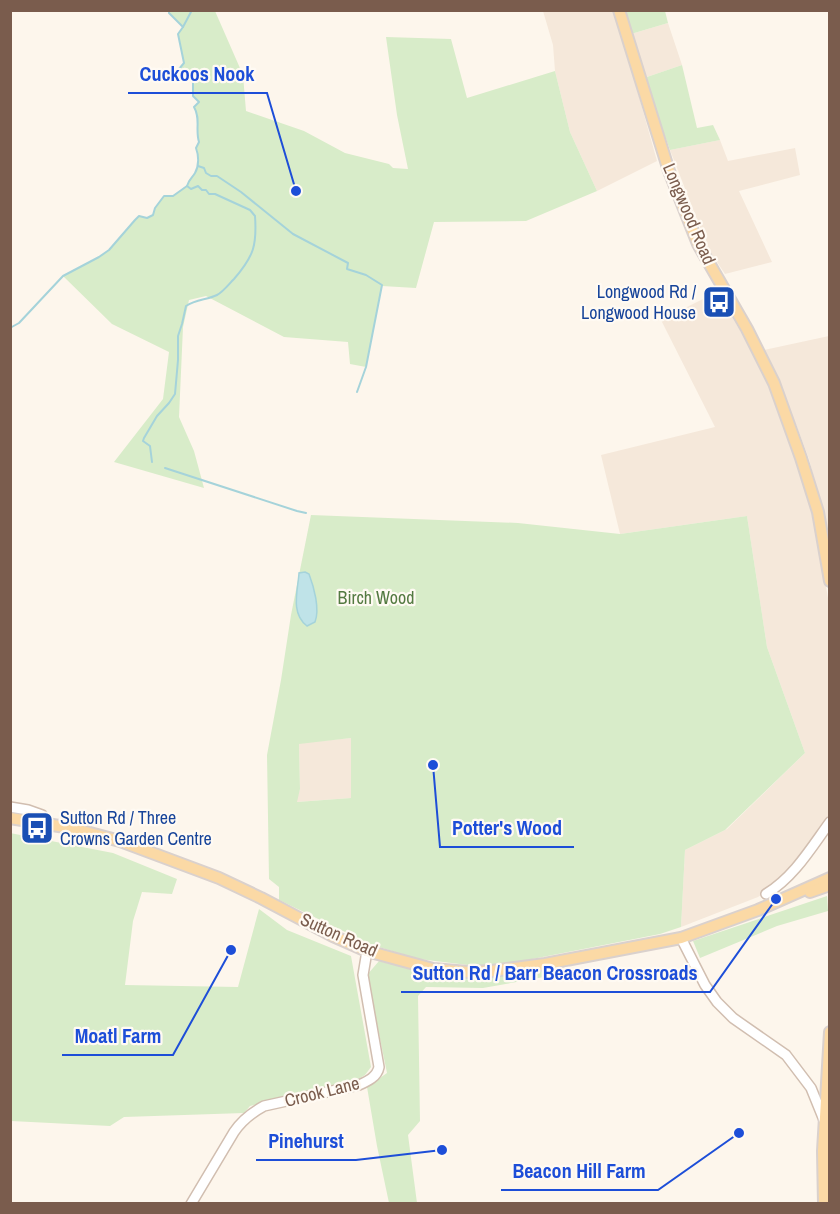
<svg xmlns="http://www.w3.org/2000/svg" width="840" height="1214" viewBox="0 0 840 1214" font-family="'Archivo Narrow',sans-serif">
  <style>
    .residential { fill: #f5e8da }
    .green { fill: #d8ecc9; fill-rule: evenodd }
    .water { fill: #bfe3e8; stroke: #a5d3da; stroke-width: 1.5 }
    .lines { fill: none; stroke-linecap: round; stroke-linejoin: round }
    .stream { stroke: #a5d3da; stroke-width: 2 }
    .minor-casing { stroke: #d1beb0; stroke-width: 12 }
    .major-casing { stroke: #dad1cd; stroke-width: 14 }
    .minor { stroke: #fff; stroke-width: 9 }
    .major { stroke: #fbd9a5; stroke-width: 10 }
    .labels { text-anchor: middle; stroke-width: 4.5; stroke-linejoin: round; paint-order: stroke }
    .street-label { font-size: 18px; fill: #7a5c4d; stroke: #fffaf3 }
    .transit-label { font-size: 18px; fill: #164399; stroke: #fffaf3; text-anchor: end }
    .park-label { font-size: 18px; fill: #537a41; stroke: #fffaf3 }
    .leader { fill: none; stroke: #1d4ed8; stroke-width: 2 }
    .callout-dot { fill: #1d4ed8; stroke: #fffaf3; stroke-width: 2 }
    .callout-label { font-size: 20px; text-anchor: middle; font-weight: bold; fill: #1d4ed8; stroke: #fffaf3; stroke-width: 4.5; stroke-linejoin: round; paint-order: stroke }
  </style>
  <rect width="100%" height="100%" fill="#fdf6ec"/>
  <g class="residential">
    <path d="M543,11H615L657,161L597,191L570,132L555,71L553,45Z"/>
    <path d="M668,23L682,65L644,78L631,34Z"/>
    <path d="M720,140L728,161L795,148L800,175L739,191L772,262L725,274L709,250L670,150Z"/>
    <path d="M717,292L762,367L781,410L813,511L829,604V814L795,871L758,897L681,927L685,850L727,829L805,753L767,647L747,516L620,534L601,455L715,427L661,320Z"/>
    <path d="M829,336V551L822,509L809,459L797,427L764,350Z"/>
    <path d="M351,738V798L296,802L300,789L299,743Z"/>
  </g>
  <g class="green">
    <path d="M169,11H215L243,75L246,111L304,131L345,153L389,164L393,168L408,169L397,115L386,37L451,39L467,98L555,71L570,132L597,191L526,221L434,222L416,288L382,286L366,367L350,364L348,342L284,337L206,296L189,300L183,327L179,417L194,451L204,488L114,462L163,399L169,352L112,324L63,276L99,257L109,250L135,220L139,216L147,218L153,215L155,208L164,196H173L187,186L189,180L195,173L198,166V152L196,148L199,142C195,129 201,119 194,107L199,102L193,96V82L179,69L184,63L178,34L183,27L169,13Z"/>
    <path d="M625,11H665L668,23L631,34Z"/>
    <path d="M682,65L697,128L713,125L720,140L670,150L644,78Z"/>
    <path d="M311,515L518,523L620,534L747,516L767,647L805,753L725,830L685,850L681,927L660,934L522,961L476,966L419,959L372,945L279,900V887L269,879L267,755L281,680L291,615ZM351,738V798L297,802L300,789L299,744Z"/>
    <path d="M10,833L113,853L177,879L172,894L142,892L133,921L125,985L238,987L259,909L287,930L351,956L371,1067L365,1075L353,1082L250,1106L244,1113L124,1117L110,1126L11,1121Z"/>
    <path d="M827,896L828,911L777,926L700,958L693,941Z"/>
    <path d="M379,961L435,975L493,977L554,969L555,975L483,988L426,987L418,996L420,1121L408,1135L417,1203H389L377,1146L367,1087L387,1073L367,975Z"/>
  </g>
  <path class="water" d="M305,572L309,574C314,587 320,609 315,622L307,626C290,613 298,590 299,573Z"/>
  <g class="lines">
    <g class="stream">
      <path d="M183,27L192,10"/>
      <path d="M198,166L204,168L206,173L211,176H217L241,192L293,234L348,263L347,269L366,275L382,285L366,367L357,392"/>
      <path d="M10,328L19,323L63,276L99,257L109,250L135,220L139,216L147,218L153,215L155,208L164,196H173L187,186"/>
      <path d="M152,462L150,446L143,441L144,438L157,416L169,403L175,394L178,360V336L182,324L186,306C196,299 207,300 217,295C223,292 229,284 234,279C254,256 257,245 255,216L250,210L215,194H209L206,190H202L198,186L191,189L187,186C189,179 192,178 195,173C199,166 199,156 196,148L199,142C195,129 201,119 194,107L199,102L193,96V82L179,69L184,63L178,34L183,27L169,13V10"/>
      <path d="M165,468L297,511L306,513"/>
    </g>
    <defs>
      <g id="minor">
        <path d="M10,807L28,810L42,815L43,823"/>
        <path d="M766,894C794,877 811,848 830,822"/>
        <path d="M681,938L705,985L717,1002L733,1018L786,1055L811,1088L824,1120"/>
        <path d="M191,1204L234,1132C242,1120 251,1113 264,1106L359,1085C368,1081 377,1077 379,1067L363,975L367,951"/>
      </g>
      <g id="major">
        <path d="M619,10L669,171L698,244L747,329L774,383L801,458L818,512L830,581"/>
        <path d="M10,818L71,828L120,841L219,878L261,898L333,936L367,951L433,969L468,972L492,971L545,964L681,938L758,910L830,878"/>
        <path d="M810,892L830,885"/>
        <path d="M824,1204L823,1151L830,1032"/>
      </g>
    </defs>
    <use href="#minor" class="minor-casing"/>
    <use href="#major" class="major-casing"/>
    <use href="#minor" class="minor"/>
    <use href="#major" class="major"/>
  </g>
  <defs>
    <symbol id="bus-square" viewBox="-11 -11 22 22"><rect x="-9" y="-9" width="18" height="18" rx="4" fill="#1a4fb4" stroke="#fffaf3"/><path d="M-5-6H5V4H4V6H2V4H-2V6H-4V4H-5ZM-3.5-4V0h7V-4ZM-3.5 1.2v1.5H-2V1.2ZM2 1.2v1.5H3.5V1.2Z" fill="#fff"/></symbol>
  </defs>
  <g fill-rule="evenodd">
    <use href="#bus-square" x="700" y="283" width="38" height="38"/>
    <use href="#bus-square" x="18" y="809" width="38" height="38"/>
  </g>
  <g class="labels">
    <g class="street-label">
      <text transform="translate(689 214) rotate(67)" y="6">Longwood Road</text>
      <text transform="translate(339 935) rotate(24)" y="6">Sutton Road</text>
      <text transform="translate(322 1092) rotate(-14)" y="6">Crook Lane</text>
    </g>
    <g class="transit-label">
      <text x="696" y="298">Longwood Rd /<tspan x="696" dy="21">Longwood House</tspan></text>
      <text x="60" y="824" text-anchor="start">Sutton Rd / Three<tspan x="60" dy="21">Crowns Garden Centre</tspan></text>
    </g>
    <g class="park-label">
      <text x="376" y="604">Birch Wood</text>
    </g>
  </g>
  <path class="leader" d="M296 191L267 93H128M433 765L440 847H574M776 899L710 992H401M231 950L173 1055H62M442 1150L356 1160H256M739 1133L658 1190H501"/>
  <g class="callout-dot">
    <circle cx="296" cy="191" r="6"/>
    <circle cx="433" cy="765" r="6"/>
    <circle cx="776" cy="899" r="6"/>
    <circle cx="231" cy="950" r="6"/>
    <circle cx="442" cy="1150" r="6"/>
    <circle cx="739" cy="1133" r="6"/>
  </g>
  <g class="callout-label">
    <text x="197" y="81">Cuckoos Nook</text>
    <text x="507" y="835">Potter's Wood</text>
    <text x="555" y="980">Sutton Rd / Barr Beacon Crossroads</text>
    <text x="118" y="1043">Moatl Farm</text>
    <text x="306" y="1148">Pinehurst</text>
    <text x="579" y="1178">Beacon Hill Farm</text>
  </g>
  <rect width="840" height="1214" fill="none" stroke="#7a5c4d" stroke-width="24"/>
</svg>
